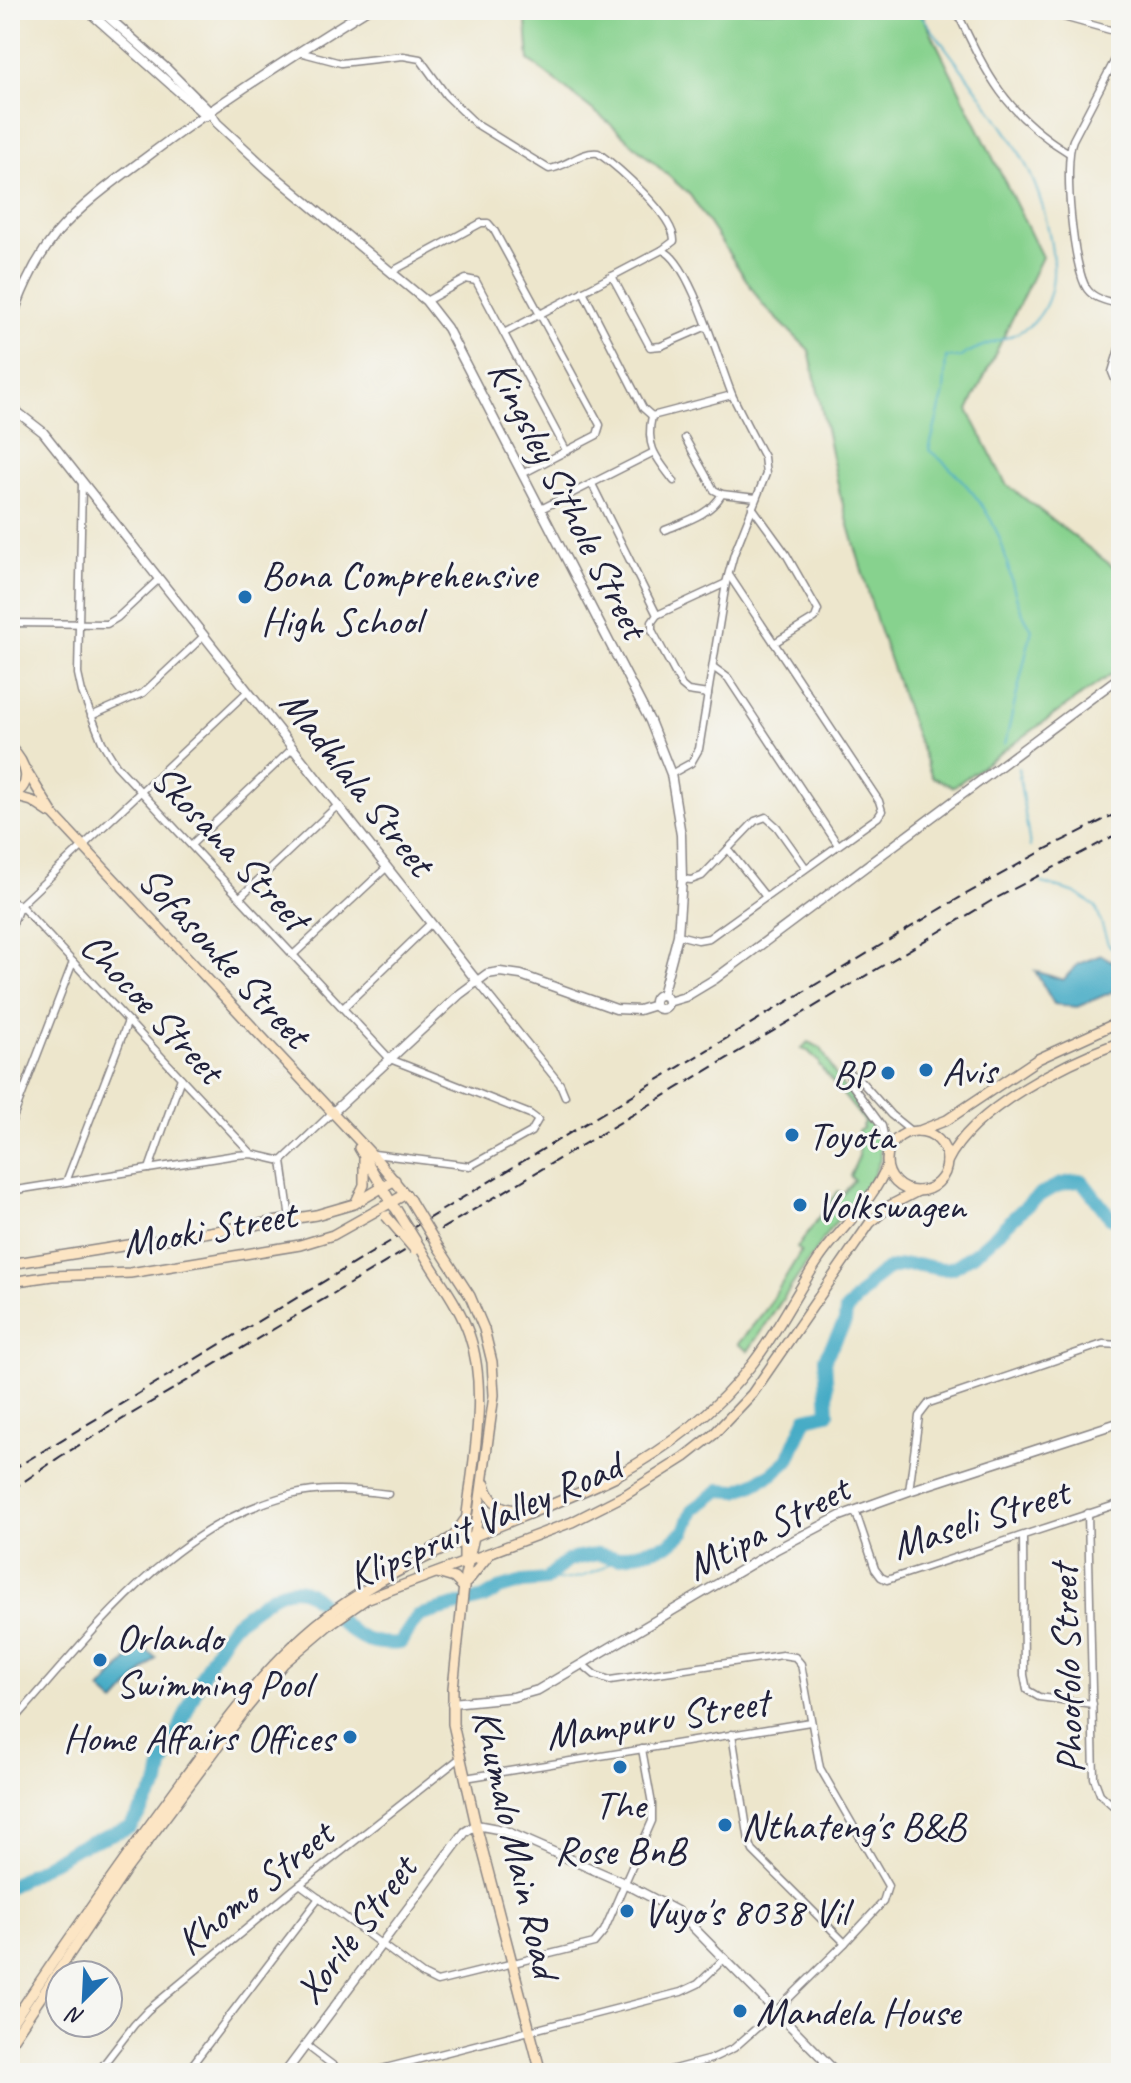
<svg xmlns="http://www.w3.org/2000/svg" width="1131" height="2083" viewBox="0 0 1131 2083" font-family="Caveat,sans-serif">
  <style>
    .green { fill: #87d28e; stroke: #547a64; stroke-width: 2 }
    .water { fill: #46acc6; stroke: #346780; stroke-width: 2 }
    .lines { fill: none; stroke-linecap: round; stroke-linejoin: round }
    .stream { stroke: #46acc6; stroke-width: 2 }
    .river { stroke: #46acc6; stroke-width: 14 }
    .minor-casing { stroke: #888484; stroke-width: 9 }
    .tertiary-casing { stroke: #888484; stroke-width: 11 }
    .secondary-casing { stroke: #888484; stroke-width: 12 }
    .minor { stroke: #fff; stroke-width: 6 }
    .tertiary { stroke: #fff; stroke-width: 8 }
    .secondary { stroke: #fce5c4; stroke-width: 9 }
    .rail { stroke: #22223b; stroke-width: 2; stroke-dasharray: 12 6; stroke-linecap: butt }
    .secondary-bridge-casing { stroke: #888484; stroke-width: 12; stroke-linecap: butt }
    .secondary-bridge { stroke: #fce5c4; stroke-width: 9 }
    .poi-dot { fill: #1f6fb2; stroke: #f6f6f2; stroke-width: 3 }
    .labels { text-anchor: middle; stroke-width: 6; stroke-linejoin: round; paint-order: stroke }
    .street-label { font-size: 40px; fill: #22223b; stroke: #f6f6f2 }
    .poi-label { font-size: 40px; fill: #22223b; stroke: #f6f6f2; text-anchor: start }
  </style>
  <rect width="100%" height="100%" fill="#f6f6f2"/>
  <filter id="ink" filterUnits="userSpaceOnUse"><feTurbulence type="fractalNoise" baseFrequency=".0125" numOctaves="2"/><feDisplacementMap in="SourceGraphic" scale="16" xChannelSelector="R" yChannelSelector="G"/><feConvolveMatrix kernelMatrix="1 2 1 2 8 2 1 2 1" color-interpolation-filters="sRGB"/></filter>
  <filter id="wash" filterUnits="userSpaceOnUse"><feTurbulence type="fractalNoise" baseFrequency=".006" numOctaves="4" result="noise"/><feDisplacementMap in="SourceGraphic" scale="32" xChannelSelector="R" yChannelSelector="G"/><feGaussianBlur stdDeviation="1.8" result="paint"/><feColorMatrix in="noise" values="0 0 0 0 0 0 0 0 0 0 0 0 0 0 0 0 0 1.4 0 .05"/><feComposite in="paint" operator="in"/></filter>
  <g filter="url(#wash)">
    <rect width="100%" height="100%" fill="#ede6cc"/>
    <g class="green">
      <path d="M525,10H920L1042,257L968,410L1006,484L1121,573V667L953,787L932,777L912,725L877,623L840,494L809,350L763,305L690,195L608,122L529,60Z"/>
      <path d="M808,1042L821,1048L838,1080L876,1128L880,1141V1160L873,1176L827,1233L748,1351L738,1344L767,1308L801,1251L797,1248L838,1191L843,1194L854,1180L850,1176L859,1156L858,1131L863,1128L862,1125L865,1122L819,1065V1062L808,1051L801,1049Z"/>
    </g>
    <g class="water">
      <path d="M1101,955L1121,966V988L1077,1007L1054,1004L1035,971L1063,980L1078,964Z"/>
      <path d="M141,1645L156,1658L115,1703L100,1690Z"/>
    </g>
    <g class="lines">
      <g class="stream">
        <path d="M917,10C936,34 954,59 972,83C1014,140 1043,180 1052,252C1055,274 1053,297 1039,316C1020,341 983,340 959,358L946,357L944,392L929,450C960,474 991,509 1003,548C1012,578 1014,603 1032,629L1005,744"/>
        <path d="M1018,768L1030,847"/>
        <path d="M1042,883L1076,893L1096,907L1108,944L1121,956"/>
        <path d="M545,1580C575,1581 593,1576 617,1558"/>
      </g>
      <path class="river" d="M10,1886L77,1847L130,1827L159,1784L162,1767C184,1723 201,1667 230,1628C234,1622 242,1618 248,1613C267,1599 290,1578 313,1596C345,1621 353,1648 400,1643L418,1616L484,1598L499,1589L523,1582L545,1580L568,1560L598,1554L617,1558L668,1545L685,1531L693,1510L720,1490L737,1491L751,1485L772,1474L788,1460L806,1418L828,1413L825,1358L845,1322L846,1310C876,1283 874,1263 920,1265C929,1266 942,1271 950,1268C956,1267 962,1262 966,1259C1005,1236 1034,1180 1082,1181L1110,1217L1121,1221"/>
    </g>
  </g>
  <g filter="url(#ink)">
    <g class="lines">
      <defs>
        <g id="minor">
          <path d="M956,10C987,75 1005,114 1069,153"/>
          <path d="M1038,10L1121,33"/>
          <path d="M1121,48L1073,140C1063,163 1073,269 1087,289C1095,300 1109,301 1121,305"/>
          <path d="M299,52L341,63L403,56L420,59L446,95L476,124L549,169C567,167 580,151 598,153C618,167 675,217 674,241L662,250L504,333"/>
          <path d="M662,250C690,259 720,367 733,397C743,417 753,437 764,457L766,474L734,554L726,583L699,749L691,763L671,774"/>
          <path d="M391,272L481,223H488L494,230L600,425L597,435L524,473"/>
          <path d="M612,276L650,347L661,346L707,326"/>
          <path d="M583,291L643,408L652,416C645,446 656,458 674,481"/>
          <path d="M426,301L466,279L476,281L566,450"/>
          <path d="M1121,342L1112,372L1121,394"/>
          <path d="M652,416L732,395"/>
          <path d="M685,438L714,490L722,494L756,498"/>
          <path d="M82,483L78,674L82,692L102,742L116,765L390,1059L530,1114L538,1120L531,1132L470,1166L374,1154"/>
          <path d="M592,484L657,615"/>
          <path d="M752,507L786,554L818,610L815,618L774,643"/>
          <path d="M541,509L652,453"/>
          <path d="M665,530C686,521 710,515 722,494"/>
          <path d="M10,623L107,624L117,618L159,579"/>
          <path d="M713,667L728,678L838,845"/>
          <path d="M708,694L688,691L682,686L652,630V622L657,615L726,583"/>
          <path d="M91,716L143,693L204,636"/>
          <path d="M191,845L293,748"/>
          <path d="M728,849L766,897"/>
          <path d="M682,879L691,880L702,876L755,821L766,817L777,827L806,868"/>
          <path d="M240,897L338,805"/>
          <path d="M10,901L20,905L252,1154"/>
          <path d="M10,931L20,905L248,691"/>
          <path d="M678,935L698,940L709,938L878,817L882,811L879,801L729,575"/>
          <path d="M293,955L387,867"/>
          <path d="M476,980L560,1084L565,1096"/>
          <path d="M343,1008L431,923"/>
          <path d="M849,1073L852,1085L882,1126L888,1153"/>
          <path d="M849,1073L859,1079L891,1115L912,1132"/>
          <path d="M10,1126L73,962"/>
          <path d="M149,1169L181,1078"/>
          <path d="M66,1182L128,1021"/>
          <path d="M10,1191L236,1155L252,1154L282,1161"/>
          <path d="M290,1219L282,1161L331,1114"/>
          <path d="M909,1491L919,1416L929,1403L1103,1344L1121,1345"/>
          <path d="M855,1510L875,1569L881,1577L887,1580L1121,1503"/>
          <path d="M1088,1513L1094,1778L1100,1794L1121,1813"/>
          <path d="M1023,1536L1024,1675L1027,1690L1039,1697L1093,1704"/>
          <path d="M582,1664L595,1675L610,1680L782,1655L795,1657L801,1664L820,1768L888,1886L883,1902L845,1943L777,2010L734,2048L711,2059L659,2073"/>
          <path d="M10,1725C89,1637 170,1525 290,1495C322,1487 356,1490 388,1494"/>
          <path d="M732,1734L749,1841L753,1851L845,1943"/>
          <path d="M465,1778L810,1722"/>
          <path d="M301,1885L423,1975L437,1982L594,1943L604,1931L652,1821V1804L642,1749"/>
          <path d="M306,2045L343,2073"/>
          <path d="M97,2073L134,2025L148,2010L294,1889L460,1758"/>
          <path d="M186,2073L319,1898"/>
          <path d="M366,2073L681,1992L698,1984L725,1958"/>
          <path d="M813,2073L825,2061"/>
        </g>
        <g id="tertiary">
          <path d="M87,10L206,116"/>
          <path d="M100,10L167,69L209,111L217,123L269,171L426,301L447,328L650,721L671,774L681,835L682,879L678,935L662,995"/>
          <path d="M10,326C20,292 34,262 56,234C81,205 113,182 144,159C215,105 290,57 366,10"/>
          <path d="M10,398L16,411L43,432L476,980"/>
          <circle cx="661" cy="1002" r="7"/>
          <path d="M668,1002L685,997L715,979L1121,676"/>
          <path d="M331,1114L460,994L487,974L500,972L521,975L616,1009L639,1010L655,1005"/>
          <path d="M452,1703L513,1697L538,1690L775,1550L840,1516L909,1491L1121,1422"/>
          <path d="M285,2073L465,1832L476,1825L503,1830L624,1883L677,1911L837,2073"/>
        </g>
        <g id="secondary">
          <path d="M10,747C25,762 36,786 10,796"/>
          <path d="M26,770L53,814L378,1161L410,1200"/>
          <path d="M13,796L32,801L50,813"/>
          <path d="M919,1131L947,1120L1038,1059L1121,1021"/>
          <circle cx="917" cy="1161" r="30"/>
          <path d="M359,1148L394,1207"/>
          <path d="M947,1162C973,1108 1066,1062 1121,1042"/>
          <path d="M356,1202L364,1185V1159"/>
          <path d="M439,1248L470,1296L484,1329L492,1362L494,1395L476,1528L465,1576L453,1688V1724L476,1825L541,2073"/>
          <path d="M424,1254C439,1280 459,1305 469,1334C491,1396 469,1477 464,1542V1565"/>
          <path d="M10,1264L316,1215L354,1204L395,1180"/>
          <path d="M10,1282L52,1276L130,1273L300,1245L333,1235L406,1194"/>
          <path d="M485,1484C491,1508 509,1512 532,1509"/>
          <path d="M431,1550L454,1536L464,1521"/>
          <path d="M437,1573L454,1578L464,1588"/>
          <path d="M467,1582L488,1556"/>
          <path d="M10,2026C66,1942 124,1859 184,1778C233,1712 279,1647 348,1601C429,1546 528,1519 616,1476C670,1446 716,1412 753,1363C778,1331 796,1293 819,1259C840,1228 874,1201 887,1165"/>
          <path d="M10,2043L126,1870L246,1709L284,1663L330,1624L366,1599L572,1522L625,1495L685,1457L713,1435L752,1394L870,1223L891,1205L918,1191"/>
        </g>
      </defs>
      <use href="#minor" class="minor-casing"/>
      <use href="#tertiary" class="tertiary-casing"/>
      <use href="#secondary" class="secondary-casing"/>
      <use href="#minor" class="minor"/>
      <use href="#tertiary" class="tertiary"/>
      <use href="#secondary" class="secondary"/>
      <g class="rail">
        <path d="M10,1471L954,901L1044,850L1121,811"/>
        <path d="M10,1491L61,1456L991,901L1121,832"/>
      </g>
      <defs>
        <g id="secondary-bridge">
          <path d="M410,1200L439,1248"/>
          <path d="M396,1209L424,1254"/>
          <path d="M386,1216L415,1250"/>
        </g>
      </defs>
      <use href="#secondary-bridge" class="secondary-bridge-casing"/>
      <use href="#secondary-bridge" class="secondary-bridge"/>
    </g>
  </g>
  <g class="poi-dot">
    <circle cx="245" cy="597" r="8"/>
    <circle cx="926" cy="1070" r="8"/>
    <circle cx="888" cy="1073" r="8"/>
    <circle cx="792" cy="1135" r="8"/>
    <circle cx="800" cy="1205" r="8"/>
    <circle cx="100" cy="1660" r="8"/>
    <circle cx="350" cy="1737" r="8"/>
    <circle cx="620" cy="1767" r="8"/>
    <circle cx="725" cy="1825" r="8"/>
    <circle cx="627" cy="1911" r="8"/>
    <circle cx="740" cy="2011" r="8"/>
  </g>
  <g class="labels">
    <g class="street-label">
      <text transform="translate(569 499) rotate(63)" y="14">Kingsley Sithole Street</text>
      <text transform="translate(358 782) rotate(52)" y="14">Madhlala Street</text>
      <text transform="translate(231 847) rotate(47)" y="14">Skosana Street</text>
      <text transform="translate(225 956) rotate(47)" y="14">Sofasonke Street</text>
      <text transform="translate(153 1007) rotate(47)" y="14">Chocoe Street</text>
      <text transform="translate(209 1228) rotate(-10)" y="14">Mooki Street</text>
      <text transform="translate(980 1518) rotate(-18)" y="14">Maseli Street</text>
      <text transform="translate(484 1520) rotate(-23)" y="14">Klipspruit Valley Road</text>
      <text transform="translate(767 1527) rotate(-28)" y="14">Mtipa Street</text>
      <text transform="translate(1066 1669) rotate(-92)" y="14">Phoofolo Street</text>
      <text transform="translate(657 1718) rotate(-9)" y="14">Mampuru Street</text>
      <text transform="translate(517 1843) rotate(77)" y="14">Khumalo Main Road</text>
      <text transform="translate(254 1887) rotate(-39)" y="14">Khomo Street</text>
      <text transform="translate(355 1929) rotate(-53)" y="14">Xorile Street</text>
    </g>
    <g class="poi-label">
      <text x="261" y="588">Bona Comprehensive<tspan x="261" dy="46">High School</tspan></text>
      <text x="942" y="1084">Avis</text>
      <text x="872" y="1087" text-anchor="end">BP</text>
      <text x="808" y="1149">Toyota</text>
      <text x="816" y="1219">Volkswagen</text>
      <text x="116" y="1651">Orlando<tspan x="116" dy="46">Swimming Pool</tspan></text>
      <text x="334" y="1751" text-anchor="end">Home Affairs Offices</text>
      <text x="620" y="1818" text-anchor="middle">The<tspan x="620" dy="46">Rose BnB</tspan></text>
      <text x="741" y="1839">Nthateng's B&amp;B</text>
      <text x="643" y="1925">Vuyo's 8038 Vil</text>
      <text x="756" y="2025">Mandela House</text>
    </g>
  </g>
  <rect width="1131" height="2083" fill="none" stroke="#f6f6f2" stroke-width="40"/>
  <g transform="translate(84 1999) rotate(204)"><circle r="38" fill="#f6f6f2" stroke="#a1a1a9" stroke-width="2"/>
  <path d="M0-6L14 30L0 20L-14 30Z" fill="#1f6fb2"/>
  <text y="-12" font-size="22" font-weight="bold" text-anchor="middle" fill="#22223b">N</text>
  </g>
</svg>
